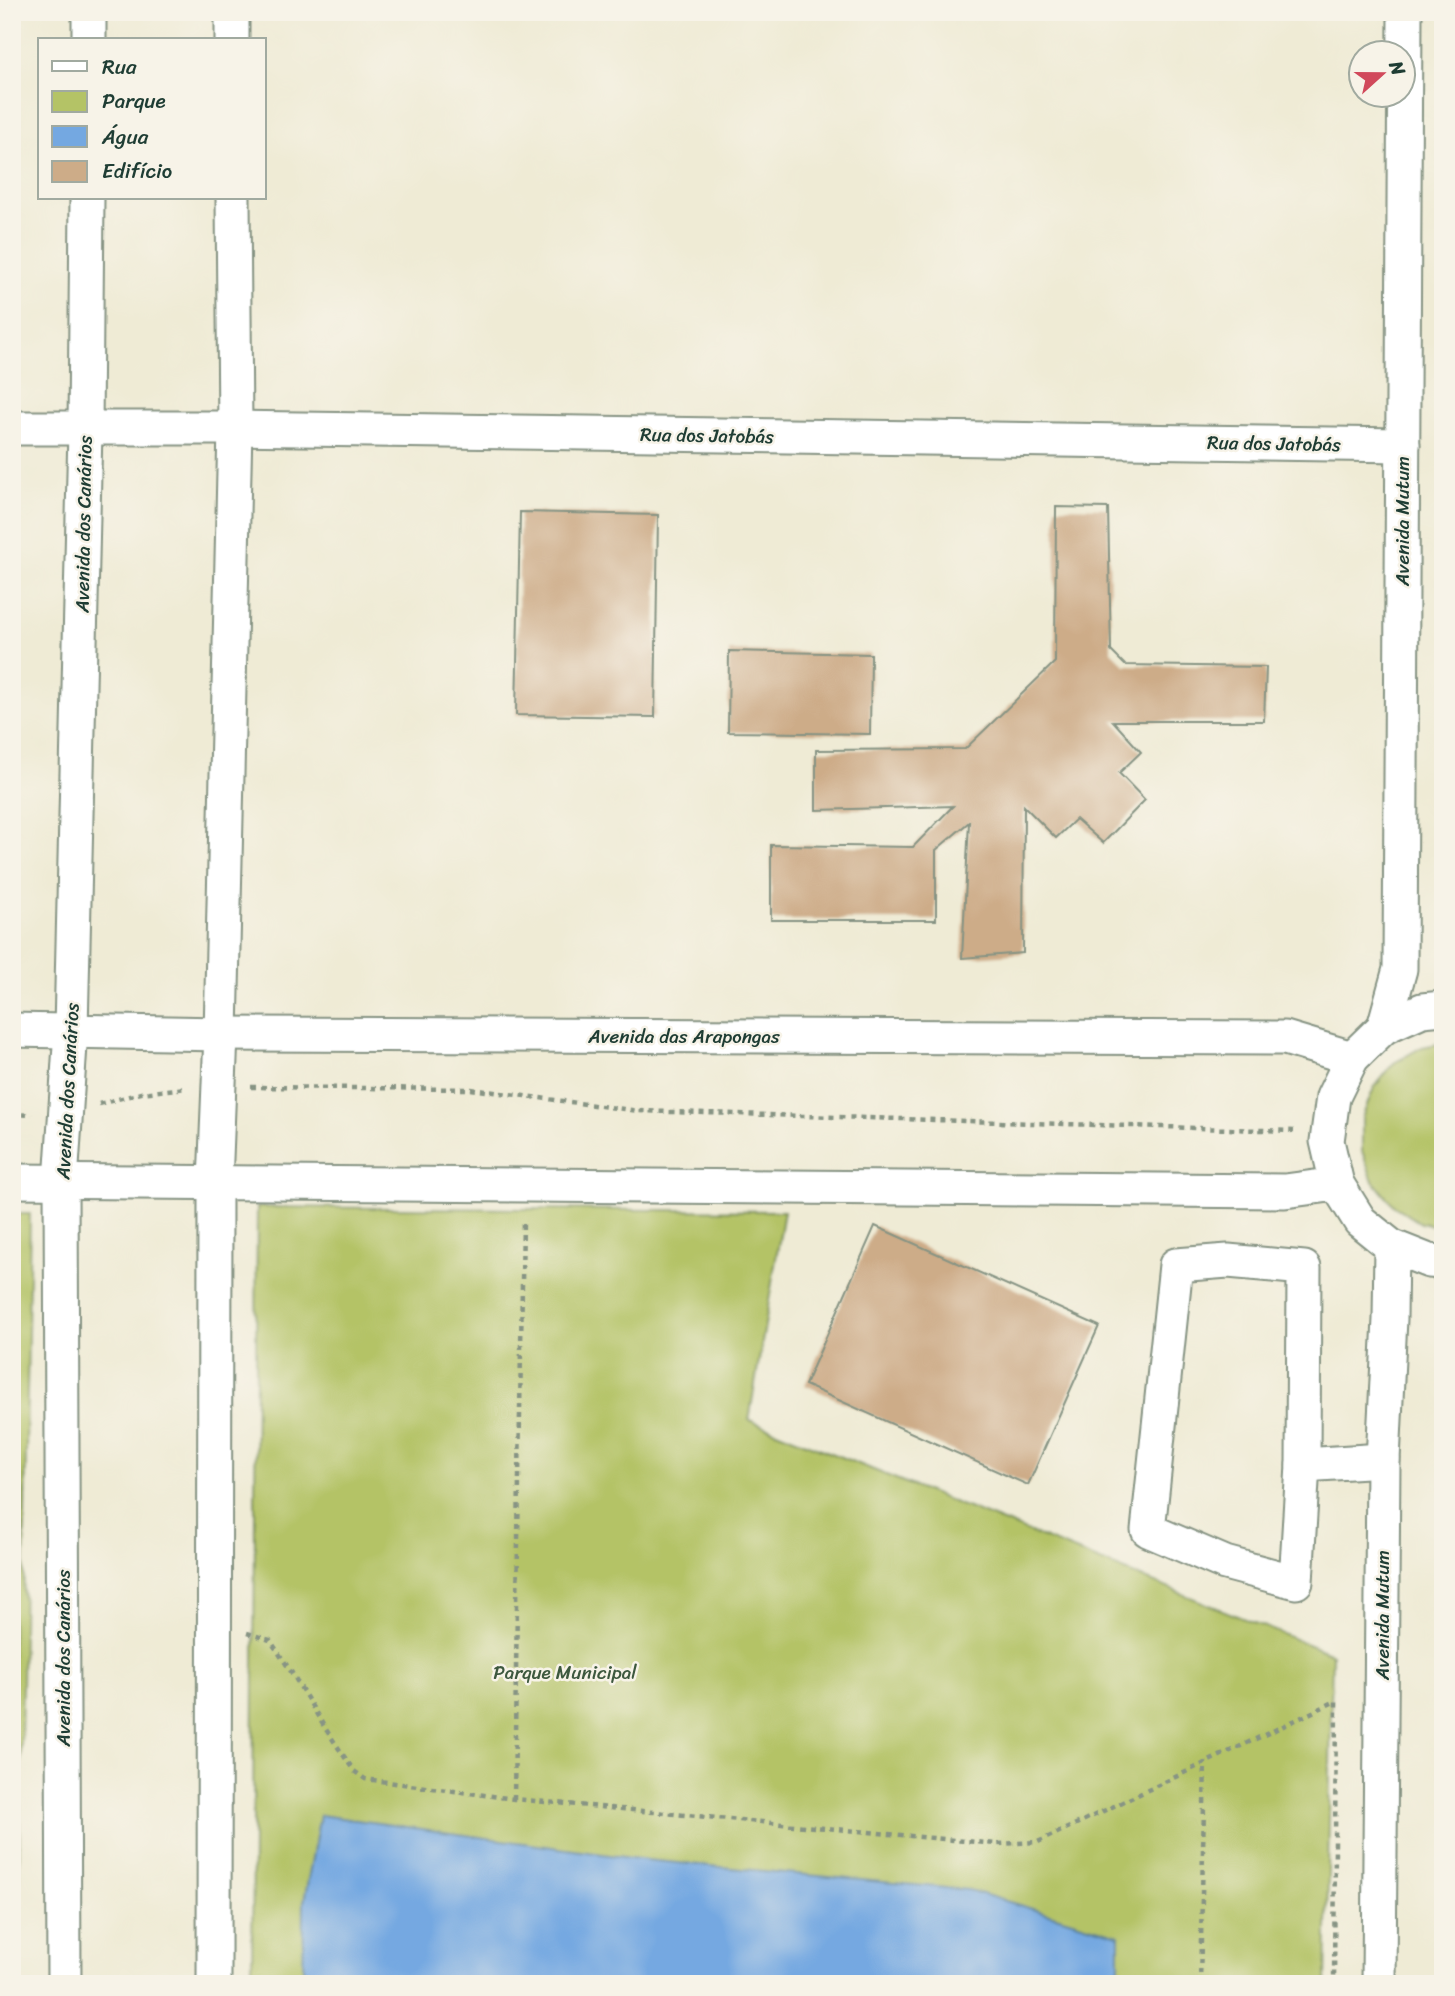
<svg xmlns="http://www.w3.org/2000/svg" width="1455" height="1996" viewBox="0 0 1455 1996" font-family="Sriracha,sans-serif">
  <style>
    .green { fill: #b4c366; stroke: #6a804d; stroke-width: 2 }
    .water { fill: #74a8e1; stroke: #4a728a; stroke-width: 2 }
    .building { fill: #cdac88 }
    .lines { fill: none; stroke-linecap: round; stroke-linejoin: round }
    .minor-casing { stroke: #879484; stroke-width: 37 }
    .path { stroke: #879484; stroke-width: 4.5; stroke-dasharray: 5 5; stroke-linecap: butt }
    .minor { stroke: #fff; stroke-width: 33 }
    .labels { text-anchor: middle; stroke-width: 5; stroke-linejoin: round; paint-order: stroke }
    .street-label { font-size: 19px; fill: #1f3d34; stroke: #f7f3e8 }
    .park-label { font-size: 19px; fill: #3d583e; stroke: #f7f3e8 }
  </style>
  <rect width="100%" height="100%" fill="#f7f3e8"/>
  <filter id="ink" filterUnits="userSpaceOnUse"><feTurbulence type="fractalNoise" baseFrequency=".0143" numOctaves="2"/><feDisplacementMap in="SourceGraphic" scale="14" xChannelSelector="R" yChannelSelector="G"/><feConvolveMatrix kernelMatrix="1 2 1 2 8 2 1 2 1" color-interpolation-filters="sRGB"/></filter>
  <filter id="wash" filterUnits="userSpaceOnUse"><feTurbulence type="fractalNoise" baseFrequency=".00686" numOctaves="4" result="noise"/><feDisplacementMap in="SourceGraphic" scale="28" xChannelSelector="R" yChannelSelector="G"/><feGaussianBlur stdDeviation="1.57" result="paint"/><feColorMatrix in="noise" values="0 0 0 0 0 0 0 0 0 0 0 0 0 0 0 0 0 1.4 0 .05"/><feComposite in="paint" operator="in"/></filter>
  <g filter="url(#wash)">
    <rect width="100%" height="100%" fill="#efebd5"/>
    <g class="green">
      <path d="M1443,1043V1227L1421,1223L1394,1206L1373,1181L1362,1151V1118L1374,1088L1394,1063L1422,1047Z"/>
      <path d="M257,1207L784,1211L749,1420L1332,1654L1326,1984H252Z"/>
      <path d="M12,1214H30L17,1984H12Z"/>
    </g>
    <path class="water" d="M320,1815L646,1860L969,1890L1119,1935V1984H303L304,1901Z"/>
    <g id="blocks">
      <g class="building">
        <path d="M1056,507L1108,508L1111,651L1125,665L1266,667L1264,721H1113L1141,752L1119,773L1145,800L1103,843L1076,819L1056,838L1024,806L1023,953L962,958L969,822L936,850V920H771V845L913,847L953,806L816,810V750L965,749L1055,662Z"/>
        <path d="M520,512L658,515L655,717L516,715Z"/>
        <path d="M729,651L871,654L870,734L728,732Z"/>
        <path d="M875,1226L1099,1326L1028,1485L805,1385Z"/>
      </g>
    </g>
  </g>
  <g filter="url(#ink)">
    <use href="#blocks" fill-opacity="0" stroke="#879484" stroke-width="2"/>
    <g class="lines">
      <defs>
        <g id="minor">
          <path d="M232,12V40"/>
          <path d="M89,40V12"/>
          <path d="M12,428H235L1403,445"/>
          <path d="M1443,1008L1422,1010L1384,1027L1352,1058L1333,1097L1327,1141L1337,1184L1360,1221L1391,1246L1429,1261L1443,1262"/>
          <path d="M1384,1027L1400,969L1405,12"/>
          <path d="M12,1030L221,1034L1285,1038L1352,1058"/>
          <path d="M12,1181L1285,1191L1337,1184"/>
          <path d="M1228,1261L1304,1268L1303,1465L1296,1582L1225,1563L1148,1530L1176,1265Z"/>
          <path d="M1303,1465L1383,1460"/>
          <path d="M64,1984L61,1182L71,1030L85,430L87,198"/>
          <path d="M214,1984L215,1183L221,1034L235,428L233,198"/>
          <path d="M1379,1984L1383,1460L1390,1319L1391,1246"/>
        </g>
      </defs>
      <use href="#minor" class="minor-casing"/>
      <g class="path">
        <path d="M251,1087L471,1089L639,1111L1294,1131"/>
        <path d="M99,1104L141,1093L186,1088"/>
        <path d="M12,1114L32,1115"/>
        <path d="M247,1633L270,1640L292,1673L325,1728L354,1771L365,1779L514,1799L997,1844L1038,1842L1336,1701L1334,1984"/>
        <path d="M514,1799L523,1219"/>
        <path d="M1200,1984L1205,1761"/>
      </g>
      <use href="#minor" class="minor"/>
    </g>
  </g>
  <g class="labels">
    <g class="street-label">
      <text transform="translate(707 435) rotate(1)" y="7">Rua dos Jatobás</text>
      <text transform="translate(1274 443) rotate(1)" y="7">Rua dos Jatobás</text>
      <text transform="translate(1402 521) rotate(-90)" y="7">Avenida Mutum</text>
      <text transform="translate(83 524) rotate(-89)" y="7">Avenida dos Canários</text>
      <text x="684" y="1043">Avenida das Arapongas</text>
      <text transform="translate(67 1091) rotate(-87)" y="7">Avenida dos Canários</text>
      <text transform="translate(1382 1615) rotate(-90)" y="7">Avenida Mutum</text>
      <text transform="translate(63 1658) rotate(-90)" y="7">Avenida dos Canários</text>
    </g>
    <g class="park-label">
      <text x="565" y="1679">Parque Municipal</text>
    </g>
  </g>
  <rect width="1455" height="1996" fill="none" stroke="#f7f3e8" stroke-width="42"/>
  <rect x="38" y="38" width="228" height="161" fill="#f7f3e8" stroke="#a1aaa0" stroke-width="2"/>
  <rect x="52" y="61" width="35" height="10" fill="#ffffff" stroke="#a1aaa0" stroke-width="2"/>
  <text x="102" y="74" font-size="21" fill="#1f3d34">Rua</text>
  <rect x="52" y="91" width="35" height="21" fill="#b4c366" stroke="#a1aaa0" stroke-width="2"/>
  <text x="102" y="108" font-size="21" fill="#1f3d34">Parque</text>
  <rect x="52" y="126" width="35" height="21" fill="#74a8e1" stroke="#a1aaa0" stroke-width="2"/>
  <text x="102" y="144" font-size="21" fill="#1f3d34">Água</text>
  <rect x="52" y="161" width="35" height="21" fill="#cdac88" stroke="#a1aaa0" stroke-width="2"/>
  <text x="102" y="178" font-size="21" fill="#1f3d34">Edifício</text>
  <g transform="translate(1382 74) rotate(69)"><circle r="33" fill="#f7f3e8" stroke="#a1aaa0" stroke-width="2"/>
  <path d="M0-5L12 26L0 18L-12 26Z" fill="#d1495b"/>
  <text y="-10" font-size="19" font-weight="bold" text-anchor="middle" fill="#1f3d34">N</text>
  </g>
</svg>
